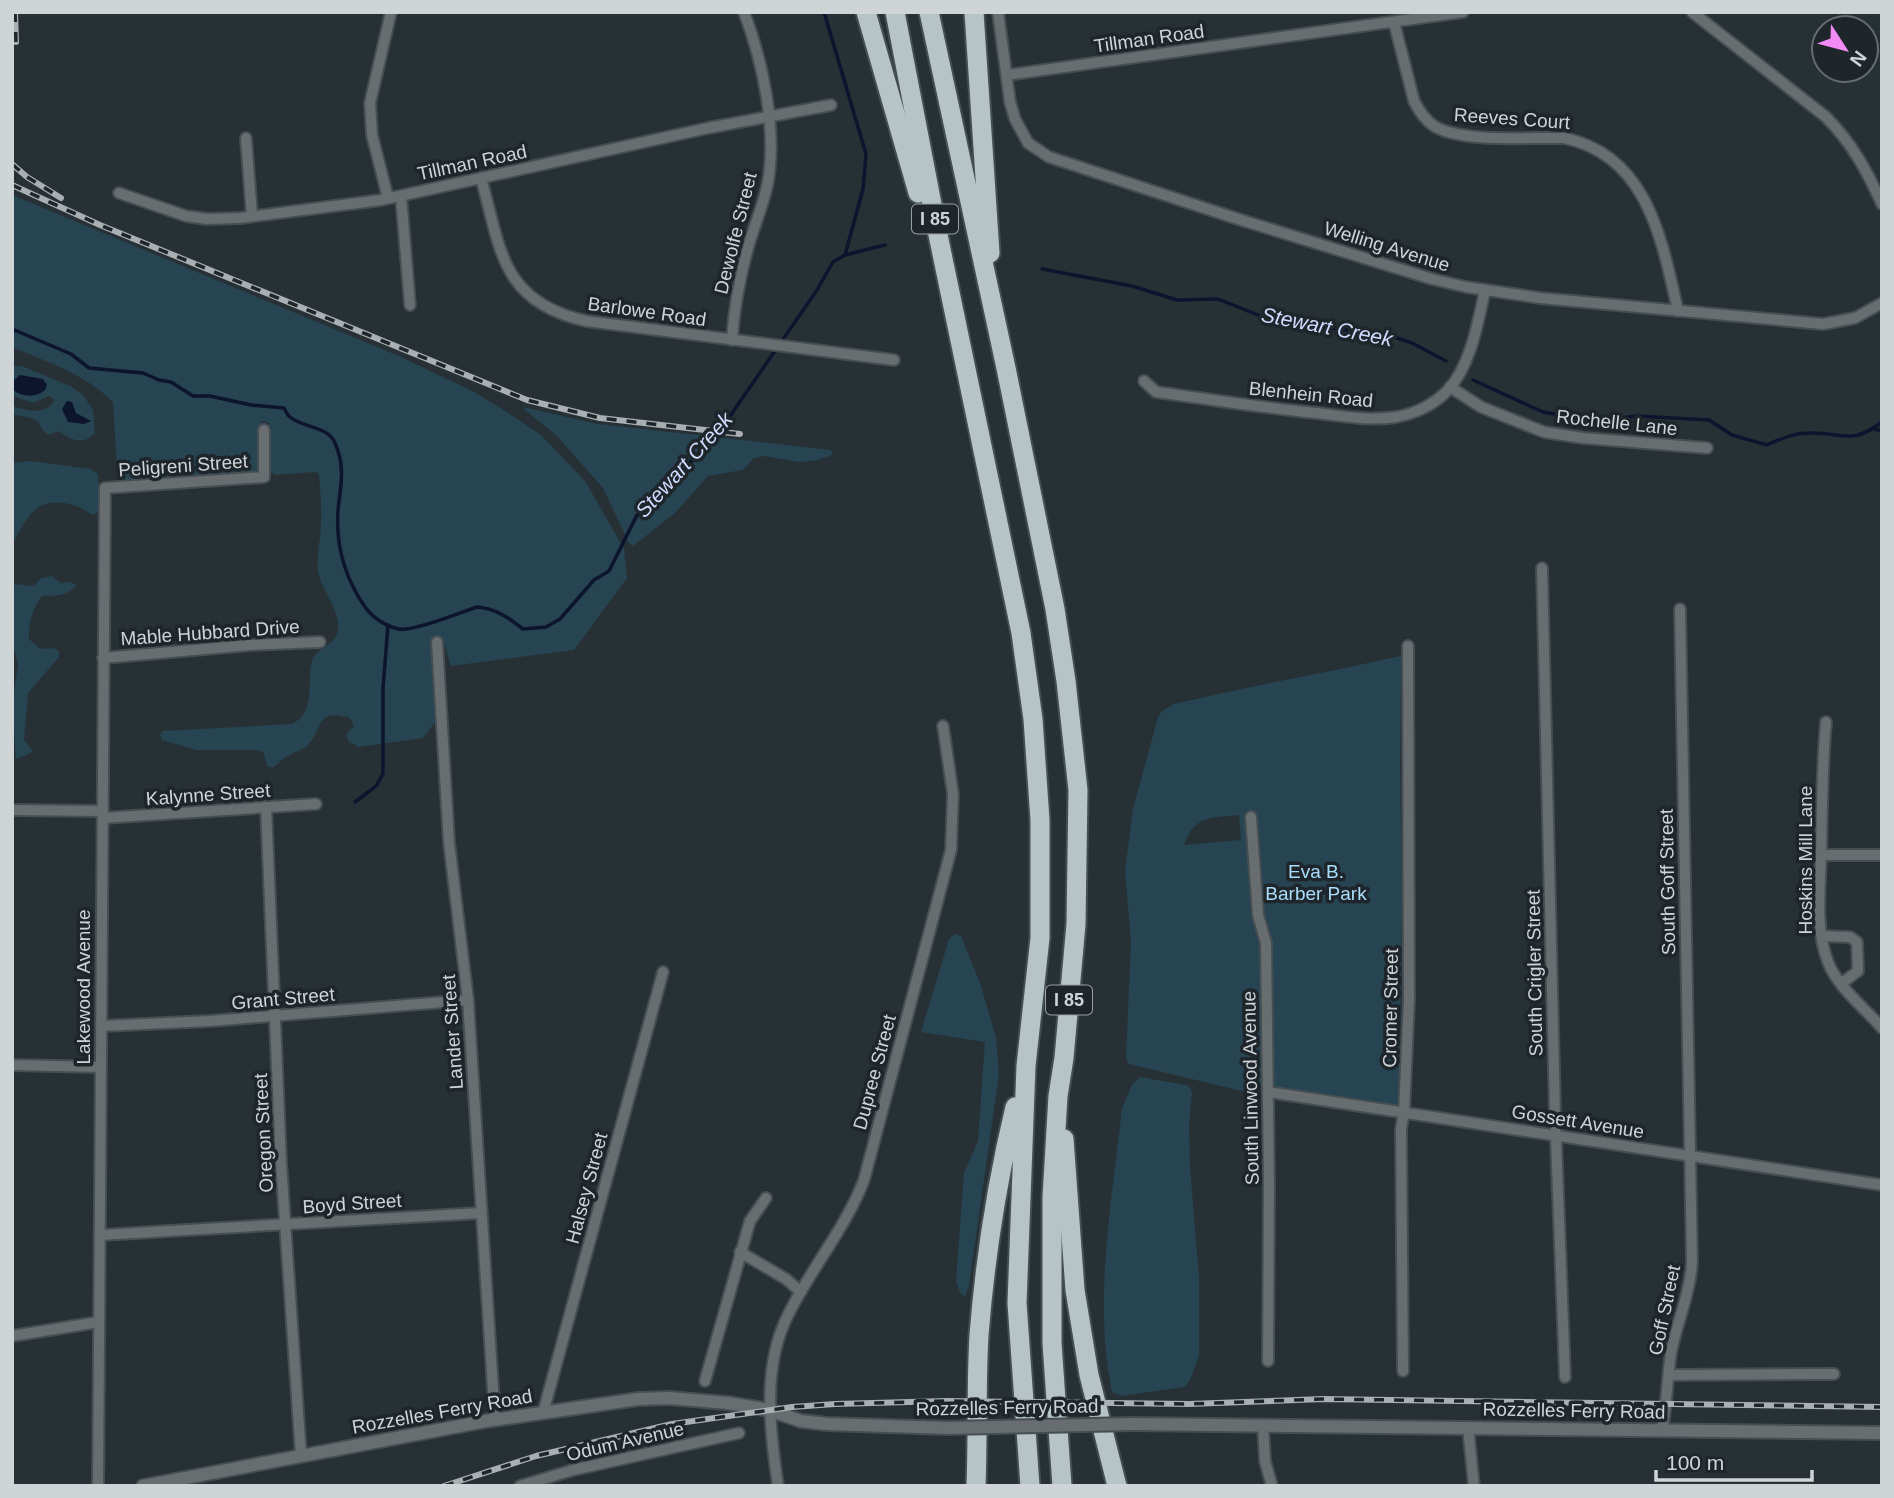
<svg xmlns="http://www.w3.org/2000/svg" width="1894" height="1498" viewBox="0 0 1894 1498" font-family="Arial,sans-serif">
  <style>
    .green { fill: #274453; fill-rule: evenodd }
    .water { fill: #0d142e }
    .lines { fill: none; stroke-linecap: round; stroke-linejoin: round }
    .stream { stroke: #0d142e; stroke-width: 3.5 }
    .minor-casing { stroke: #454e52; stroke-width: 14 }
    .tertiary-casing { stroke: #454e52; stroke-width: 16 }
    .motorway-casing { stroke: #454e52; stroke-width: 23 }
    .minor { stroke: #686d6f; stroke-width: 10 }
    .tertiary { stroke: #686d6f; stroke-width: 12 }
    .motorway { stroke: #b7c4c7; stroke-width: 19 }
    .rail-casing { stroke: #a9afb2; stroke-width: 6 }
    .rail { stroke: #1e262b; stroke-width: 3.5; stroke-dasharray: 10; stroke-linecap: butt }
    .tertiary-bridge-casing { stroke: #454e52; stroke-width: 16; stroke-linecap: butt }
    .tertiary-bridge { stroke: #686d6f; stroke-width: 12 }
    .labels { text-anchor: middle; stroke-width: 7; stroke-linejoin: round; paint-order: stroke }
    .shield { fill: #1e262b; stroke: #9aa0a3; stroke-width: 2 }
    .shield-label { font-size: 18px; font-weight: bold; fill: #cfd4d7 }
    .street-label { font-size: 19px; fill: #cfd4d7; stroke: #1e262b }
    .park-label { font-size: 19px; fill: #a9ddfa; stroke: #1e262b }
    .water-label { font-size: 21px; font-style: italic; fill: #cfdbff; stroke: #1e262b }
  </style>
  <rect width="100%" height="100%" fill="#273035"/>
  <g class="green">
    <path d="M12,195L399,356L474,392L507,412L541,435L585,481L624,549L627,578L574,650L451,666L443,640L432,644L436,721L423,738L359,747L349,742L346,734L354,726L350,718C315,708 324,728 308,745C304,750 294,752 288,756C282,759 279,763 274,767H268L263,752L256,750H196L162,740L160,735L163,731L292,724C317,711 306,683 312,661C316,648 333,647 337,633C343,613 322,592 318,572C316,556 321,538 321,523C322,506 320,490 319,474L315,472L275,475L271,472L269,423L263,421L258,428L259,467L253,474L134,482L123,479L117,470L113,402C85,374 47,362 12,347Z"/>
    <path d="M12,366H22L72,387L83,395L93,410L95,433C81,447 71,439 58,431L49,435L42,430C39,415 24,418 12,414V406C28,411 45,416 55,400L49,396L33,403L12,396Z"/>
    <path d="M523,407L598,424L831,450L833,453L830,456L814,461L799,462L764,456L754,458L743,470L708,476L675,513L633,546L629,543L603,488L556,435L526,411Z"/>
    <path d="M31,461L91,469L98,474L101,503L97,513L92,515C78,503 48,496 34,511C24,520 19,533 12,545V463Z"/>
    <path d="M51,576L61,583L71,582L76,585C68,596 56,596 42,596C33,607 28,624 29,639L40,649L53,648L59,651V657L28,693L24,740L32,750L31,753L16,759L12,707L18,665L15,652L12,651V584L34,586L41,578Z"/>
    <path d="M1401,656L1400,767L1402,901L1399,1106L1255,1084V1091L1250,1093L1129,1064L1126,1058L1131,942L1125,871L1133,809L1158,717L1162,711L1174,704C1249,686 1325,673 1401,656ZM1239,815L1241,840L1184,845C1195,815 1211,818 1239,815Z"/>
    <path d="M955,934L961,936L980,983L996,1037L999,1074L969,1285L965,1297L960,1293L956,1280L964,1173L978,1141L985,1042L921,1032L949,939Z"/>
    <path d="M1140,1077L1185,1085L1190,1087L1192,1093L1189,1124L1190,1167L1199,1277V1356L1190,1380L1185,1387L1121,1396L1112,1392C1093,1300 1112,1201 1122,1108L1132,1085Z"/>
  </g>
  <g class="water">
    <path d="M20,375L43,379L47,385L45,390C36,398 23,397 13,390V381Z"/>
    <path d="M67,401L72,402L76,413L91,421L84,424L68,422L62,409Z"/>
  </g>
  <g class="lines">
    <g class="stream">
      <path d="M824,12L866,154L863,189L845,255"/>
      <path d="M1042,269L1132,286L1177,300L1218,299L1273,321L1388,335L1412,343L1446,361"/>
      <path d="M12,329L71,354L89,368L143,373L159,380L171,382L193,396H210L251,405L284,408C286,411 287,415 290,417C303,428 328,426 335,443C344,463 342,480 339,501C334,539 343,575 365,607C373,618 391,631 406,629C423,628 459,613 477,607C495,608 509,618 523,629L546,627L560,619L594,580L609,571L637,515L663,494L728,419L817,290L833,262L845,255L885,245"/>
      <path d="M1473,380L1543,412L1594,421L1637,416L1709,420L1732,435L1767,445C1781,439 1793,433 1809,433C1842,432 1851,446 1882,422"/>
      <path d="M1874,429L1882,431"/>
      <path d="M355,802L376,786L383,774V688L388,625"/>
    </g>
    <defs>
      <g id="minor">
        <path d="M998,12L1010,102L1015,119L1028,143L1049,157L1238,219L1432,279L1466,287L1540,298L1823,324L1855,318L1882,303"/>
        <path d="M1692,12L1826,117C1852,143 1867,171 1882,204"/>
        <path d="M1394,22L1414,101C1419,111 1425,120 1434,126C1461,143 1531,137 1564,138C1648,155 1662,241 1678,311"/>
        <path d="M1007,75L1463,12"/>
        <path d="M246,138L252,216"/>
        <path d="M481,178C501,250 501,302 586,321L894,360"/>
        <path d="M119,193L186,216L207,219L240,218L381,200L708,128L831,105"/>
        <path d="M401,196L410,305"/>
        <path d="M388,198L372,135L370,103L391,12"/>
        <path d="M732,340C734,307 740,276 749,244C755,224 764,203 768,182C777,129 763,62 744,12"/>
        <path d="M1144,381L1156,392C1209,399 1262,408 1316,413C1343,416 1369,421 1396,417C1415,414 1435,404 1448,390C1471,365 1478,322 1485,290"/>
        <path d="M1450,387L1481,407L1544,432L1583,438L1707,448"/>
        <path d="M1542,568L1555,1113L1565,1377"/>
        <path d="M437,642L449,842L468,1000L495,1420"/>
        <path d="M103,658L250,645L320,642"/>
        <path d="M1826,722C1822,766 1822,811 1821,855C1820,890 1815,929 1828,962C1838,988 1864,1007 1882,1028"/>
        <path d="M266,807L281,1163L301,1456"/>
        <path d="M12,810L103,811"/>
        <path d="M1251,817L1258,915L1266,943L1269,1186L1268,1361"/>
        <path d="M103,818L316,804"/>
        <path d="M1821,855H1882"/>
        <path d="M1822,936L1850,937L1857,942L1858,971L1842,983"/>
        <path d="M101,1026L210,1021L468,1000"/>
        <path d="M12,1065L100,1067"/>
        <path d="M1268,1092L1882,1185"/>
        <path d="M100,1235L481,1213"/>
        <path d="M740,1252L786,1279L801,1292"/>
        <path d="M12,1336L99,1322"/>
        <path d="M1403,1371L1401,1129L1404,1112L1409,1000L1408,646"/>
        <path d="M1669,1375L1834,1374"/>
        <path d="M705,1381L750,1221L766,1198"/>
        <path d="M543,1413L663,972"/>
        <path d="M1263,1425L1265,1461L1272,1486"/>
        <path d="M1468,1427L1474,1486"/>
        <path d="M1662,1430C1667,1404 1667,1379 1671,1353C1677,1322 1690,1294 1692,1262L1680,609"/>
        <path d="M98,1486L105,488L264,477V430"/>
        <path d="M520,1486L573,1470L739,1433"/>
        <path d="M778,1486C770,1428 761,1365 790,1311C813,1266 846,1227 864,1180L951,850L953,794L943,726"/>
      </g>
      <g id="tertiary">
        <path d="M1133,1424L1882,1433"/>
        <path d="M143,1486L486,1421L638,1399L669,1398L728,1403L769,1410L801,1421L827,1424L948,1428"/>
      </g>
      <g id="motorway">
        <path d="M866,12L918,193"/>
        <path d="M895,12L937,230L1021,633L1033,719L1040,820V938L1026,1066L1017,1303L1030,1486"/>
        <path d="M929,12L1006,368L1055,609L1066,681L1078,790L1076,924L1064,1058L1058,1096L1052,1197V1343L1062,1486"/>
        <path d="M974,12L990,253"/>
        <path d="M1064,1139L1075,1290L1089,1375L1117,1486"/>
        <path d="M976,1486C978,1436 976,1385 979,1335C985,1259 997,1182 1015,1107"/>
      </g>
    </defs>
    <use href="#minor" class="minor-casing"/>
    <use href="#tertiary" class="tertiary-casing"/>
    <use href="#motorway" class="motorway-casing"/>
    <use href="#minor" class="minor"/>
    <use href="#tertiary" class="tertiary"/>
    <use href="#motorway" class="motorway"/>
    <defs>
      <g id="rail">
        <path d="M15,12L16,42"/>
        <path d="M12,164L27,177L61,198"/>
        <path d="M12,185L100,225L527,400L600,418L740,434"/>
        <path d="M444,1486L536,1456L672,1424L792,1407L835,1404L947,1401L1189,1404L1323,1399L1882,1407"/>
      </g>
    </defs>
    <use href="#rail" class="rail-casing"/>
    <use href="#rail" class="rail"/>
    <defs>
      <path id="tertiary-bridge" d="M948,1428L1133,1424"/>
    </defs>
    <use href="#tertiary-bridge" class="tertiary-bridge-casing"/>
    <use href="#tertiary-bridge" class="tertiary-bridge"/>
  </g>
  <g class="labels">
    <g class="shield">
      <rect x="912" y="204.5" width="46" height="29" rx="5"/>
      <rect x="1046" y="985.5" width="46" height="29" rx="5"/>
    </g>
    <g class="shield-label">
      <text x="935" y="225">I 85</text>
      <text x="1069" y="1006">I 85</text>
    </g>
    <g class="street-label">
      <text transform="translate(1149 38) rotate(-8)" y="7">Tillman Road</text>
      <text transform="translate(1512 118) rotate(4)" y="7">Reeves Court</text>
      <text transform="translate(472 162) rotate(-12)" y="7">Tillman Road</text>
      <text transform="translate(735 233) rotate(-76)" y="7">Dewolfe Street</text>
      <text transform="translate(1387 246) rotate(17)" y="7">Welling Avenue</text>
      <text transform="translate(647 311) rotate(8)" y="7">Barlowe Road</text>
      <text transform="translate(1311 394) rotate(6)" y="7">Blenhein Road</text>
      <text transform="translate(1617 422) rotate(6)" y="7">Rochelle Lane</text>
      <text transform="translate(183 465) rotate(-4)" y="7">Peligreni Street</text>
      <text transform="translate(210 632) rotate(-4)" y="7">Mable Hubbard Drive</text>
      <text transform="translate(208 794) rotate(-4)" y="7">Kalynne Street</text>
      <text transform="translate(1805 860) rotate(-90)" y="7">Hoskins Mill Lane</text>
      <text transform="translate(1667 882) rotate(-91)" y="7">South Goff Street</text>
      <text transform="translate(1534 973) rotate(-91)" y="7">South Crigler Street</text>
      <text transform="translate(83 987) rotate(-90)" y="7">Lakewood Avenue</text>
      <text transform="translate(283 998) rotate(-5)" y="7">Grant Street</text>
      <text transform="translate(1390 1008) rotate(-89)" y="7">Cromer Street</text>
      <text transform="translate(452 1032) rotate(-94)" y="7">Lander Street</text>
      <text transform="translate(874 1072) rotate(-75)" y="7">Dupree Street</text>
      <text transform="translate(1250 1088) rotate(-91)" y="7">South Linwood Avenue</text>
      <text transform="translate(1578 1121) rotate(9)" y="7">Gossett Avenue</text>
      <text transform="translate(263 1133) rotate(-93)" y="7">Oregon Street</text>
      <text transform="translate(586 1188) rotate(-75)" y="7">Halsey Street</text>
      <text transform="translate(352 1203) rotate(-4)" y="7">Boyd Street</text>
      <text transform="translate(1664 1310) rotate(-78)" y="7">Goff Street</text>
      <text transform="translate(1007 1407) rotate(-1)" y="7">Rozzelles Ferry Road</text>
      <text transform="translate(1574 1410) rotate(1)" y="7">Rozzelles Ferry Road</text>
      <text transform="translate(442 1411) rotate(-10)" y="7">Rozzelles Ferry Road</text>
      <text transform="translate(625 1441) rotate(-13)" y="7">Odum Avenue</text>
    </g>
    <g class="park-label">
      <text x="1316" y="878">Eva B.<tspan x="1316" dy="22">Barber Park</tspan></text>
    </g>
    <g class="water-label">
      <text transform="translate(1327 327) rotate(11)" y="7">Stewart Creek</text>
      <text transform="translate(684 465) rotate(-48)" y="7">Stewart Creek</text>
    </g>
  </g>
  <rect width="1894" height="1498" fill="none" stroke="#cfd4d7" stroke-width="28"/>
  <g transform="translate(1845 49) rotate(126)"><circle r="33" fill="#1e262b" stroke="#656c70" stroke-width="2"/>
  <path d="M0-5L12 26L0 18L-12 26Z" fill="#f18af4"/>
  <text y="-10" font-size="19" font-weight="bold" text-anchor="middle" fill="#cfd4d7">N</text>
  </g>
  <path d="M1656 1470v10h156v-10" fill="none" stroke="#cfd4d7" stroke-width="3.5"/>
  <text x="1666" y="1470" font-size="21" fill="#cfd4d7" stroke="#1e262b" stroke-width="5" paint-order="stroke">100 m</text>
</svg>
